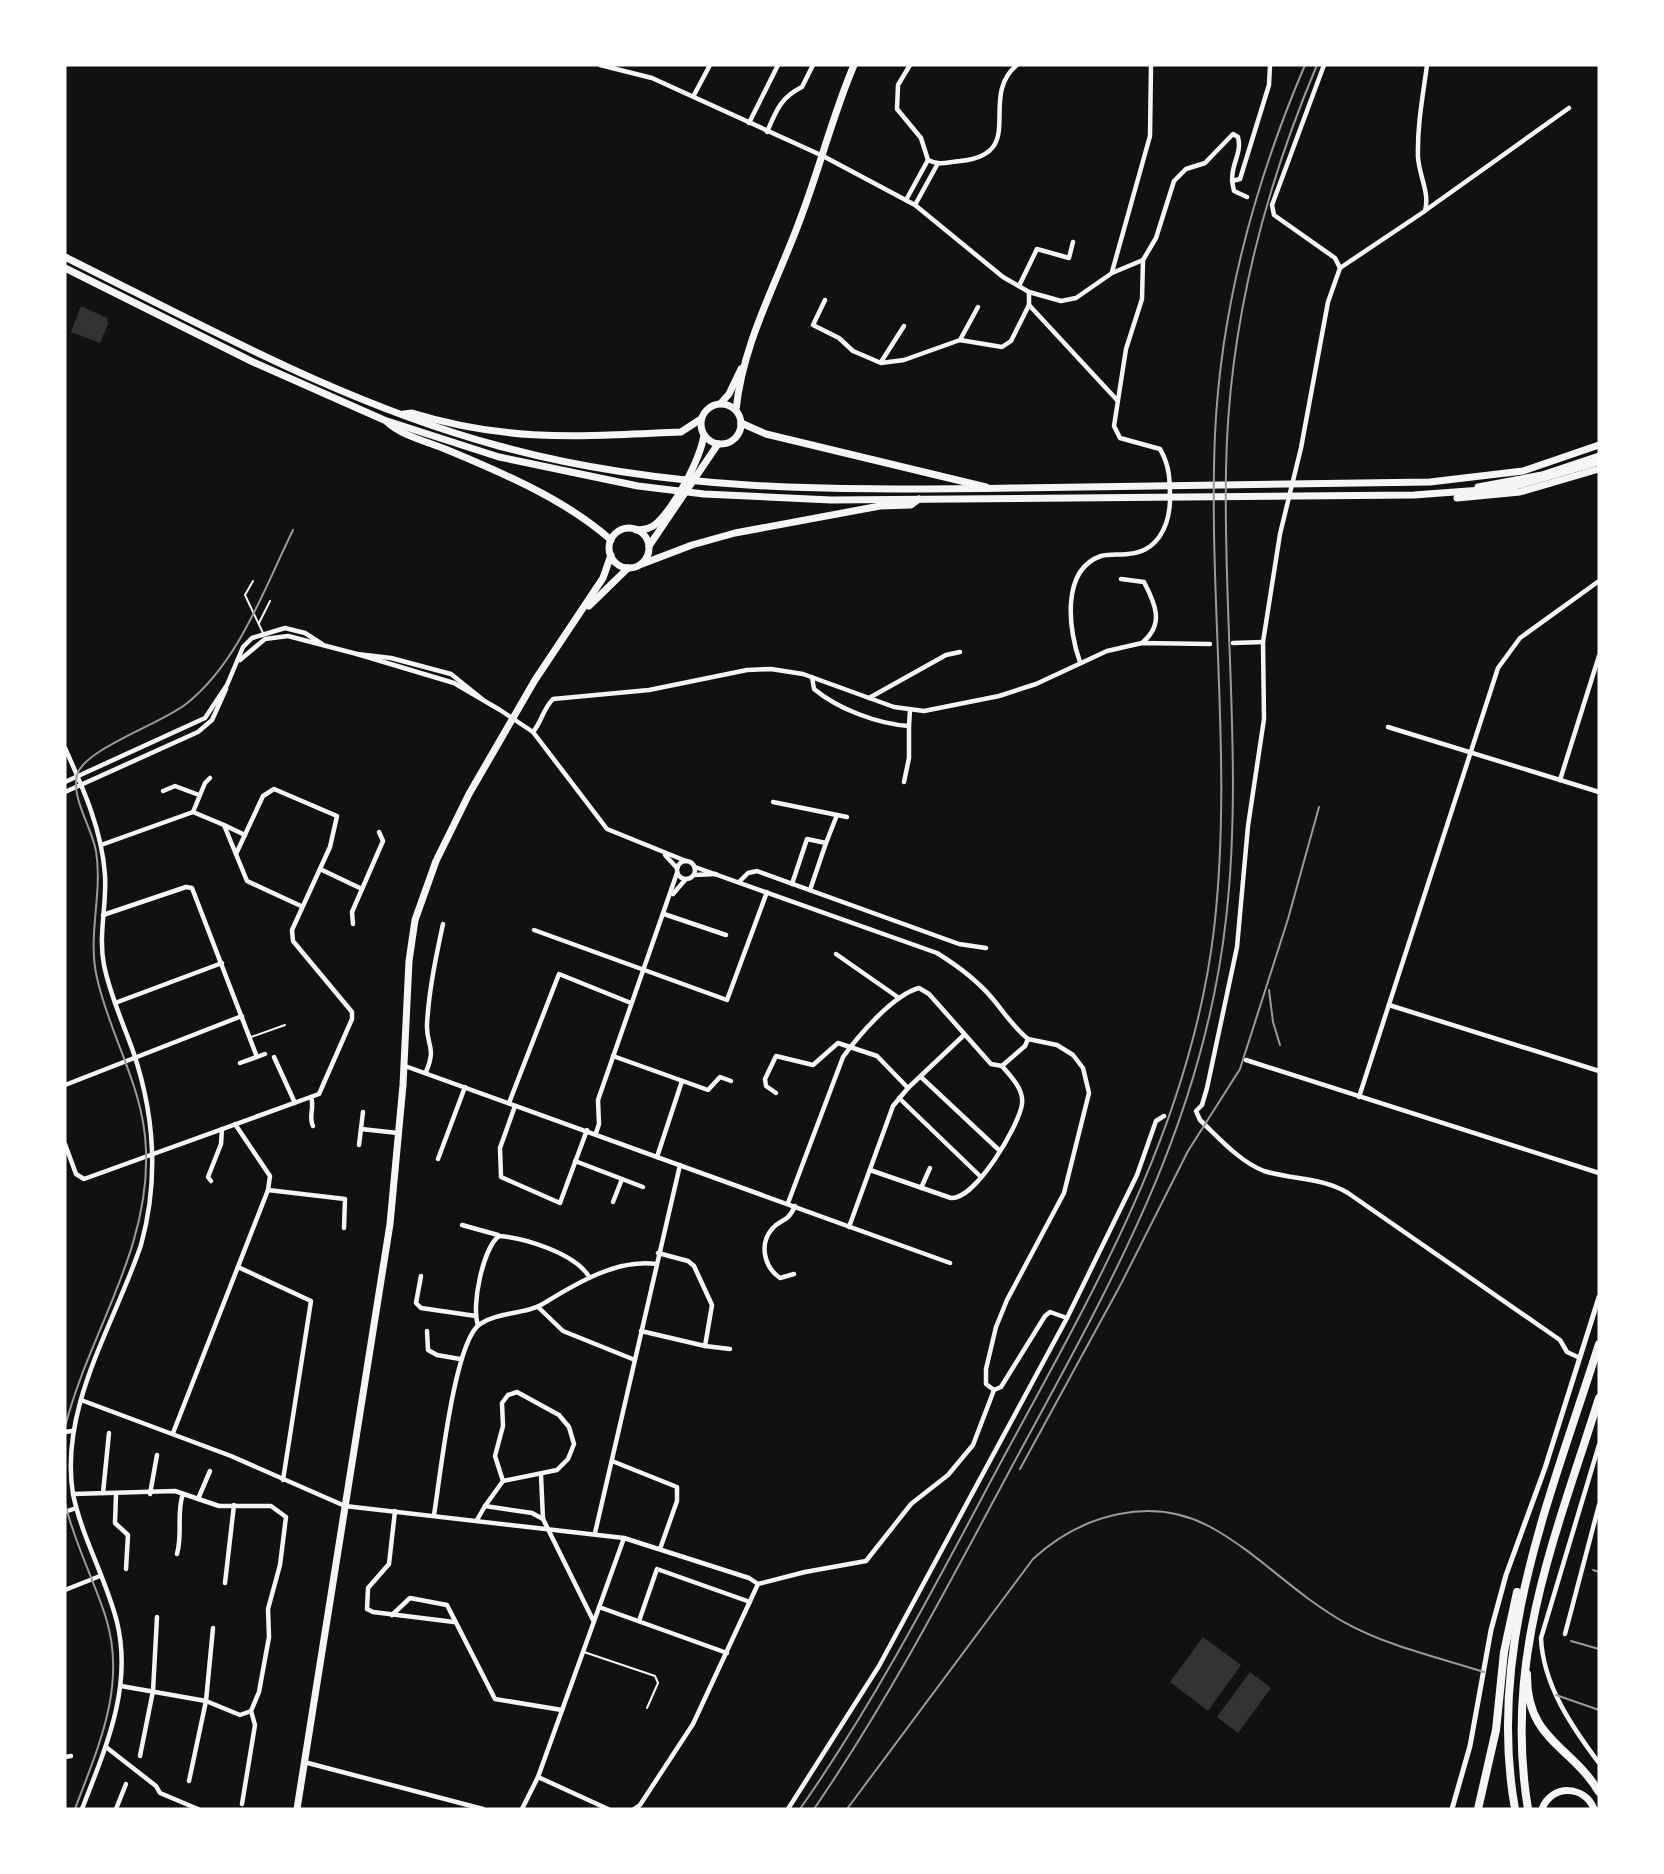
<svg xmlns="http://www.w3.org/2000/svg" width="1664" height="1874" viewBox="0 0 1664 1874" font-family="Bitter,serif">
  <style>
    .water { fill: #333 }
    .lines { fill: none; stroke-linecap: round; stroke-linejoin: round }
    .service { stroke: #f5f5f5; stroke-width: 2 }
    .minor { stroke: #f5f5f5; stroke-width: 4.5 }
    .tertiary { stroke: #f5f5f5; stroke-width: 5 }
    .primary { stroke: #f5f5f5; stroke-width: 7 }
    .trunk { stroke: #f5f5f5; stroke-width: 7 }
    .motorway { stroke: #f5f5f5; stroke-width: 8 }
    .tram { stroke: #9a9a9a; stroke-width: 2 }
    .rail { stroke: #9a9a9a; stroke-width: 2 }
  </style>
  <rect width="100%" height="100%" fill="#111"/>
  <g class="water">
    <path d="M81,306L107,318L108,324L100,343L71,332Z"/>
    <path d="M1203,1637L1241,1665L1208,1711L1170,1682Z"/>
    <path d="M1250,1672L1271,1688L1238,1733L1217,1717Z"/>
  </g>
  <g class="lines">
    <g class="service">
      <path d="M253,581L245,595L263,633"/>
      <path d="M259,623L270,601"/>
      <path d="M251,1037L285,1025"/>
      <path d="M584,1652L655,1676L658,1683L647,1708"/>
    </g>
    <g class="minor">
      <path d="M600,65L652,78L823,156L915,205L1003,277L1029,292L1061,301L1076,298L1112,273L1143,260L1156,238L1174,181L1186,169L1205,163L1233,134L1238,137C1243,156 1227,166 1234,191L1247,197"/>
      <path d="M1324,65L1272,205L1274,215L1335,258L1340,268"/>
      <path d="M694,95L710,65"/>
      <path d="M749,123L778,65"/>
      <path d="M767,132C776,111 781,97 802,87L813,65"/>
      <path d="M928,160C940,166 947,162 960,161C1029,154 977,98 1017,65"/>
      <path d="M1232,181L1240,179L1269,85L1270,65"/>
      <path d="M906,200L928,160L921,138L897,109L898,85L910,65"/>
      <path d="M915,205L937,165"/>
      <path d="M1426,210L1569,108"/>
      <path d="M1340,268L1328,302L1301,448L1280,534L1263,642L1264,719L1248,826L1237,947L1207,1088L1202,1105L1196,1111L1200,1120C1218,1137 1240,1162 1264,1171C1293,1180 1321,1177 1348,1193L1560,1340L1567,1352L1580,1358"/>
      <path d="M1340,268L1425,211C1430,192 1419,176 1418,157C1417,126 1423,95 1427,65"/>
      <path d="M1112,272L1150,136L1151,65"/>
      <path d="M1019,286L1037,249L1069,258L1073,242"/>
      <path d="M1029,292V305L1117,400"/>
      <path d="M825,300L813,325L839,338L853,351L881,363L904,360L960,340L1002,347L1011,341L1029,305"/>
      <path d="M960,340L978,307"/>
      <path d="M881,362L904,326"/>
      <path d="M1121,579L1144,582C1156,605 1164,624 1143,642"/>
      <path d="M1233,643L1263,642"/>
      <path d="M357,654L454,683L500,710L533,732L607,829L686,861"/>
      <path d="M240,660L265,639L288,636L357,654L391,658L451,674L482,699"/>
      <path d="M1080,662C1069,632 1060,570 1101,556C1109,554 1119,555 1128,554C1157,552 1169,527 1170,501C1170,481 1170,466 1160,449L1120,438L1114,426L1126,349L1142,299L1143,260"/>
      <path d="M812,677L814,689C838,709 878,724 909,726L910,710"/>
      <path d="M869,698L946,655L960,652"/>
      <path d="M1388,727L1599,792"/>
      <path d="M533,732C542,721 543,709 553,699L649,690L747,670L771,669L803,674L894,707L924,711L999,696L1036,684L1107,651L1142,643L1210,644"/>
      <path d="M65,748C83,788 102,830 105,875C107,905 98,935 104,965C110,995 123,1023 133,1051C155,1116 159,1180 141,1245C114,1325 59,1408 73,1494C82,1538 106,1578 117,1622C133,1688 105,1749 82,1809"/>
      <path d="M1560,780L1599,656"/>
      <path d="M65,782L205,718L227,685L243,647L252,638L285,628L305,633L322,644"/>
      <path d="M904,782L909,758V726"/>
      <path d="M163,791L175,786L199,795"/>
      <path d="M65,792L198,732L212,720L226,689"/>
      <path d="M773,802L847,817"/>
      <path d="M193,812L205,783L210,778"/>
      <path d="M224,825L245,835"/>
      <path d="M826,843L837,815"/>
      <path d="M101,845L193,812L224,825L247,881L301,906"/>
      <path d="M665,855L677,868"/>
      <circle cx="686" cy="870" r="9"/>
      <path d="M695,867L937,953C958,966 976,979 992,998C1004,1012 1013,1027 1028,1039"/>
      <path d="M320,869L362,889"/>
      <path d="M694,875L716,874"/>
      <path d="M739,882L748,873L757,871L959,944L986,948"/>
      <path d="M792,884L807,839L826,843L810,890"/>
      <path d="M673,894L685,880"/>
      <path d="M664,914L726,935"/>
      <path d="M103,915L186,887L192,888L257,1057"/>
      <path d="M353,924L352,912L383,841L379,832"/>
      <path d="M534,930L727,1000L767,892"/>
      <path d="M836,954L899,998"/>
      <path d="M115,1003L222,963"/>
      <path d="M1389,1005L1599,1071"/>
      <path d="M613,1056L708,1090L720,1077L731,1081"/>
      <path d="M274,1057L295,1103"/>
      <path d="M1246,1060L1599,1173"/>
      <path d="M240,1063L265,1054"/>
      <path d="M405,1066L950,1263"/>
      <path d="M426,1072C437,1046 426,1046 427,1024C429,989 436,957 443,924"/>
      <path d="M921,1077L1000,1151"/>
      <path d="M65,1085L242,1016"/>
      <path d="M776,1093L766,1086L765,1079L776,1056L813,1065L838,1043L877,1056L908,1088"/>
      <path d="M311,1097C315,1108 308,1116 313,1126"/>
      <path d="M1359,1097L1498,668L1520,638L1599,581"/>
      <path d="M899,1098L981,1177"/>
      <path d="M509,1103L559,974L631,1003"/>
      <path d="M515,1106L500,1148L501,1177L560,1203L587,1130"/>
      <path d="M361,1129L398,1133"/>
      <path d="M596,1133L599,1124L598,1100L677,873"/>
      <path d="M65,1144L76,1174L84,1179L319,1094L352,1019V1012L293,941L292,930L330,847L337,816L274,789L263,796L236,854"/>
      <path d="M359,1145L363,1112"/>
      <path d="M657,1157L682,1081"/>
      <path d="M438,1159L465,1087"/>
      <path d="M575,1161L643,1187"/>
      <path d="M870,1170L951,1198C975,1200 1019,1126 1022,1104C1024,1089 1011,1077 1002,1066"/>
      <path d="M211,1181L208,1177L221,1144L222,1129"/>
      <path d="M921,1188L930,1168"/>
      <path d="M268,1190L345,1199L344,1228"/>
      <path d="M613,1202L622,1179"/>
      <path d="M788,1203L843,1057C859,1035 893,995 919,988L929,994L991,1064L1002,1066L1025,1046L1028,1039"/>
      <path d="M462,1225L498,1235"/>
      <path d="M849,1227L893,1106L908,1088L964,1035"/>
      <path d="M238,1267L311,1301L283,1480"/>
      <path d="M794,1274L780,1278C764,1267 759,1244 772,1229C781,1218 787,1224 795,1206"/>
      <path d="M421,1276L416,1303L421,1308L476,1316"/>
      <path d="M538,1307L563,1331L635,1360"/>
      <path d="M478,1325C471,1306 483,1248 499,1236C525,1238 573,1253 588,1275"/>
      <path d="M427,1331L428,1350L437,1355L460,1359"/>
      <path d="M641,1331L705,1346L712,1305L694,1266L688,1261L658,1253"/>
      <path d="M705,1346L730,1349"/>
      <path d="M994,1390L986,1384V1369L996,1327L1007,1300L1064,1193L1089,1093L1083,1068L1073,1055L1057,1045L1028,1039"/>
      <path d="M81,1400L231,1456L345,1506L624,1538L749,1578L758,1584"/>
      <path d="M65,1432L72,1431"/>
      <path d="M173,1433L268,1190L270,1176L235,1124"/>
      <path d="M1599,1445L1541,1638C1543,1685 1572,1727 1599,1763"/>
      <path d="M612,1461L677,1487V1501L660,1549"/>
      <path d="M541,1475L543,1519"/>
      <path d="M103,1493L109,1433"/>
      <path d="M73,1494L175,1491L219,1506H271L286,1517L280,1565L268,1609L269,1637L259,1692L251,1711L240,1715L206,1701L121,1686"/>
      <path d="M116,1494L115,1523L128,1535L126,1569"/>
      <path d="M150,1494L157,1455"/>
      <path d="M198,1499L210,1471"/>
      <path d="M485,1506L503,1481L557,1470L568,1459L574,1444L569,1427L559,1415L517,1392L508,1395L502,1403L503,1426L495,1456L503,1481"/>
      <path d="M395,1511L389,1564L368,1588L367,1609L373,1612L454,1622"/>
      <path d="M65,1512L76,1508"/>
      <path d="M434,1515C440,1479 454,1341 480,1324C500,1311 527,1315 546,1302C577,1283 617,1259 656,1264"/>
      <path d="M477,1520L485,1506L532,1513L543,1519L593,1620"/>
      <path d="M595,1533L680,1165"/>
      <path d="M177,1554C183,1533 176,1513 183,1494"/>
      <path d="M225,1583L234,1505"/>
      <path d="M758,1584L805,1572L866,1561L911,1504L948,1475L973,1445L994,1390L1001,1387L1045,1316L1050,1312L1067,1318"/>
      <path d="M65,1590L100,1576"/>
      <path d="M599,1607L727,1653"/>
      <path d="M392,1615L410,1598L447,1605L495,1699L562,1710"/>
      <path d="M639,1621L657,1569L750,1602"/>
      <path d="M1565,1634L1599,1505"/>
      <path d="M106,1747L156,1786L160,1793L198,1809"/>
      <path d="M140,1756L153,1691L157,1617"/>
      <path d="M65,1757L71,1756"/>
      <path d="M304,1762L483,1809"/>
      <path d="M538,1777L608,1809"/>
      <path d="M189,1781L206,1701L213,1628"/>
      <path d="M242,1804L255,1725L251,1711"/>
      <path d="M116,1809L126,1784"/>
      <path d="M522,1809L538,1777L624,1538"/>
      <path d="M634,1809L640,1805L693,1724L758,1584"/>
      <path d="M788,1809L879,1666L1067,1318L1137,1175L1156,1121L1164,1116"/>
    </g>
    <path class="tertiary" d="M1452,1809L1470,1746L1491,1630L1506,1575L1545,1468L1599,1297"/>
    <g class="primary">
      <path d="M721,403L729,394L741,369"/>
      <circle cx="721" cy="424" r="20"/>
      <path d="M736,410C743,341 778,281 801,217C820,167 833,114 854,65"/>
      <circle cx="629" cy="548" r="20"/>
      <path d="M636,530C644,530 651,529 657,523C675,506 700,460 704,435"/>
      <path d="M649,546L718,444"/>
      <path d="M589,606L628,568"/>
      <path d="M297,1809L390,1224L403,1085L409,961L415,920L436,861L469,794L535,680L603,578L611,555"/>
    </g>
    <g class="trunk">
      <path d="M65,257C206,327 346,405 499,446C670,493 836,490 1012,488C1151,486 1291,484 1430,482L1523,471L1599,445"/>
      <path d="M65,268L253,362L384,420L499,457L638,486L704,494L831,500L1414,495L1509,488L1599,462"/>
      <path d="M404,414L412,413C510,443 582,436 681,432L701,419"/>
      <path d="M387,422C403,437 430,442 450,451C505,474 566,500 611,540"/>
      <path d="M741,423L766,434L986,487"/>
      <path d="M1478,487L1542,475L1599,456"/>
      <path d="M1457,498L1520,492L1599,469"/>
      <path d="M642,564L692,545L735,533L880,506L911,505L919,499"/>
      <path d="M1542,1809C1551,1784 1585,1785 1594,1809"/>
    </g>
    <g class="motorway">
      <path d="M1527,1674C1526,1740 1571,1745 1599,1792"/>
      <path d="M1478,1809L1496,1730L1504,1652L1517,1592"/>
      <path d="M1515,1809C1486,1647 1551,1496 1599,1344"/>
      <path d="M1528,1809C1503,1659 1555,1538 1599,1398"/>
    </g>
    <g class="tram">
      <path d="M65,1427C89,1333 150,1251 146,1150C144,1087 110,1037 97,978C87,936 103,894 96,851C92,828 71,798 77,775C84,749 161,724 186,704C239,662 264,589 293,530"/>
      <path d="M65,1503C74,1542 94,1580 106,1618C127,1686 98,1747 75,1809"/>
    </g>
    <g class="rail">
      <path d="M1269,990L1273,1022L1280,1045"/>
      <path d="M1020,1469L1121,1284L1188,1151L1240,1069L1288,919L1319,807"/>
      <path d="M1593,1570L1599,1572"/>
      <path d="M1571,1641L1599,1649"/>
      <path d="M1556,1695L1599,1710"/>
      <path d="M800,1809C877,1699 938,1580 1001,1462C1093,1292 1191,1125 1214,929C1233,765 1208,599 1215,434C1221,306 1255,182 1305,65"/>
      <path d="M814,1809C888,1701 948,1586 1010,1470C1107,1290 1203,1127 1226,919C1243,771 1223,620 1226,471C1228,329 1262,195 1317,65"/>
      <path d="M847,1809L1033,1559C1082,1514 1153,1494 1214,1529C1260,1555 1297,1596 1344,1622C1387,1646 1437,1657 1484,1672"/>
    </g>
  </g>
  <rect width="1664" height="1874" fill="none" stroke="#ffffff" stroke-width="133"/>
</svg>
